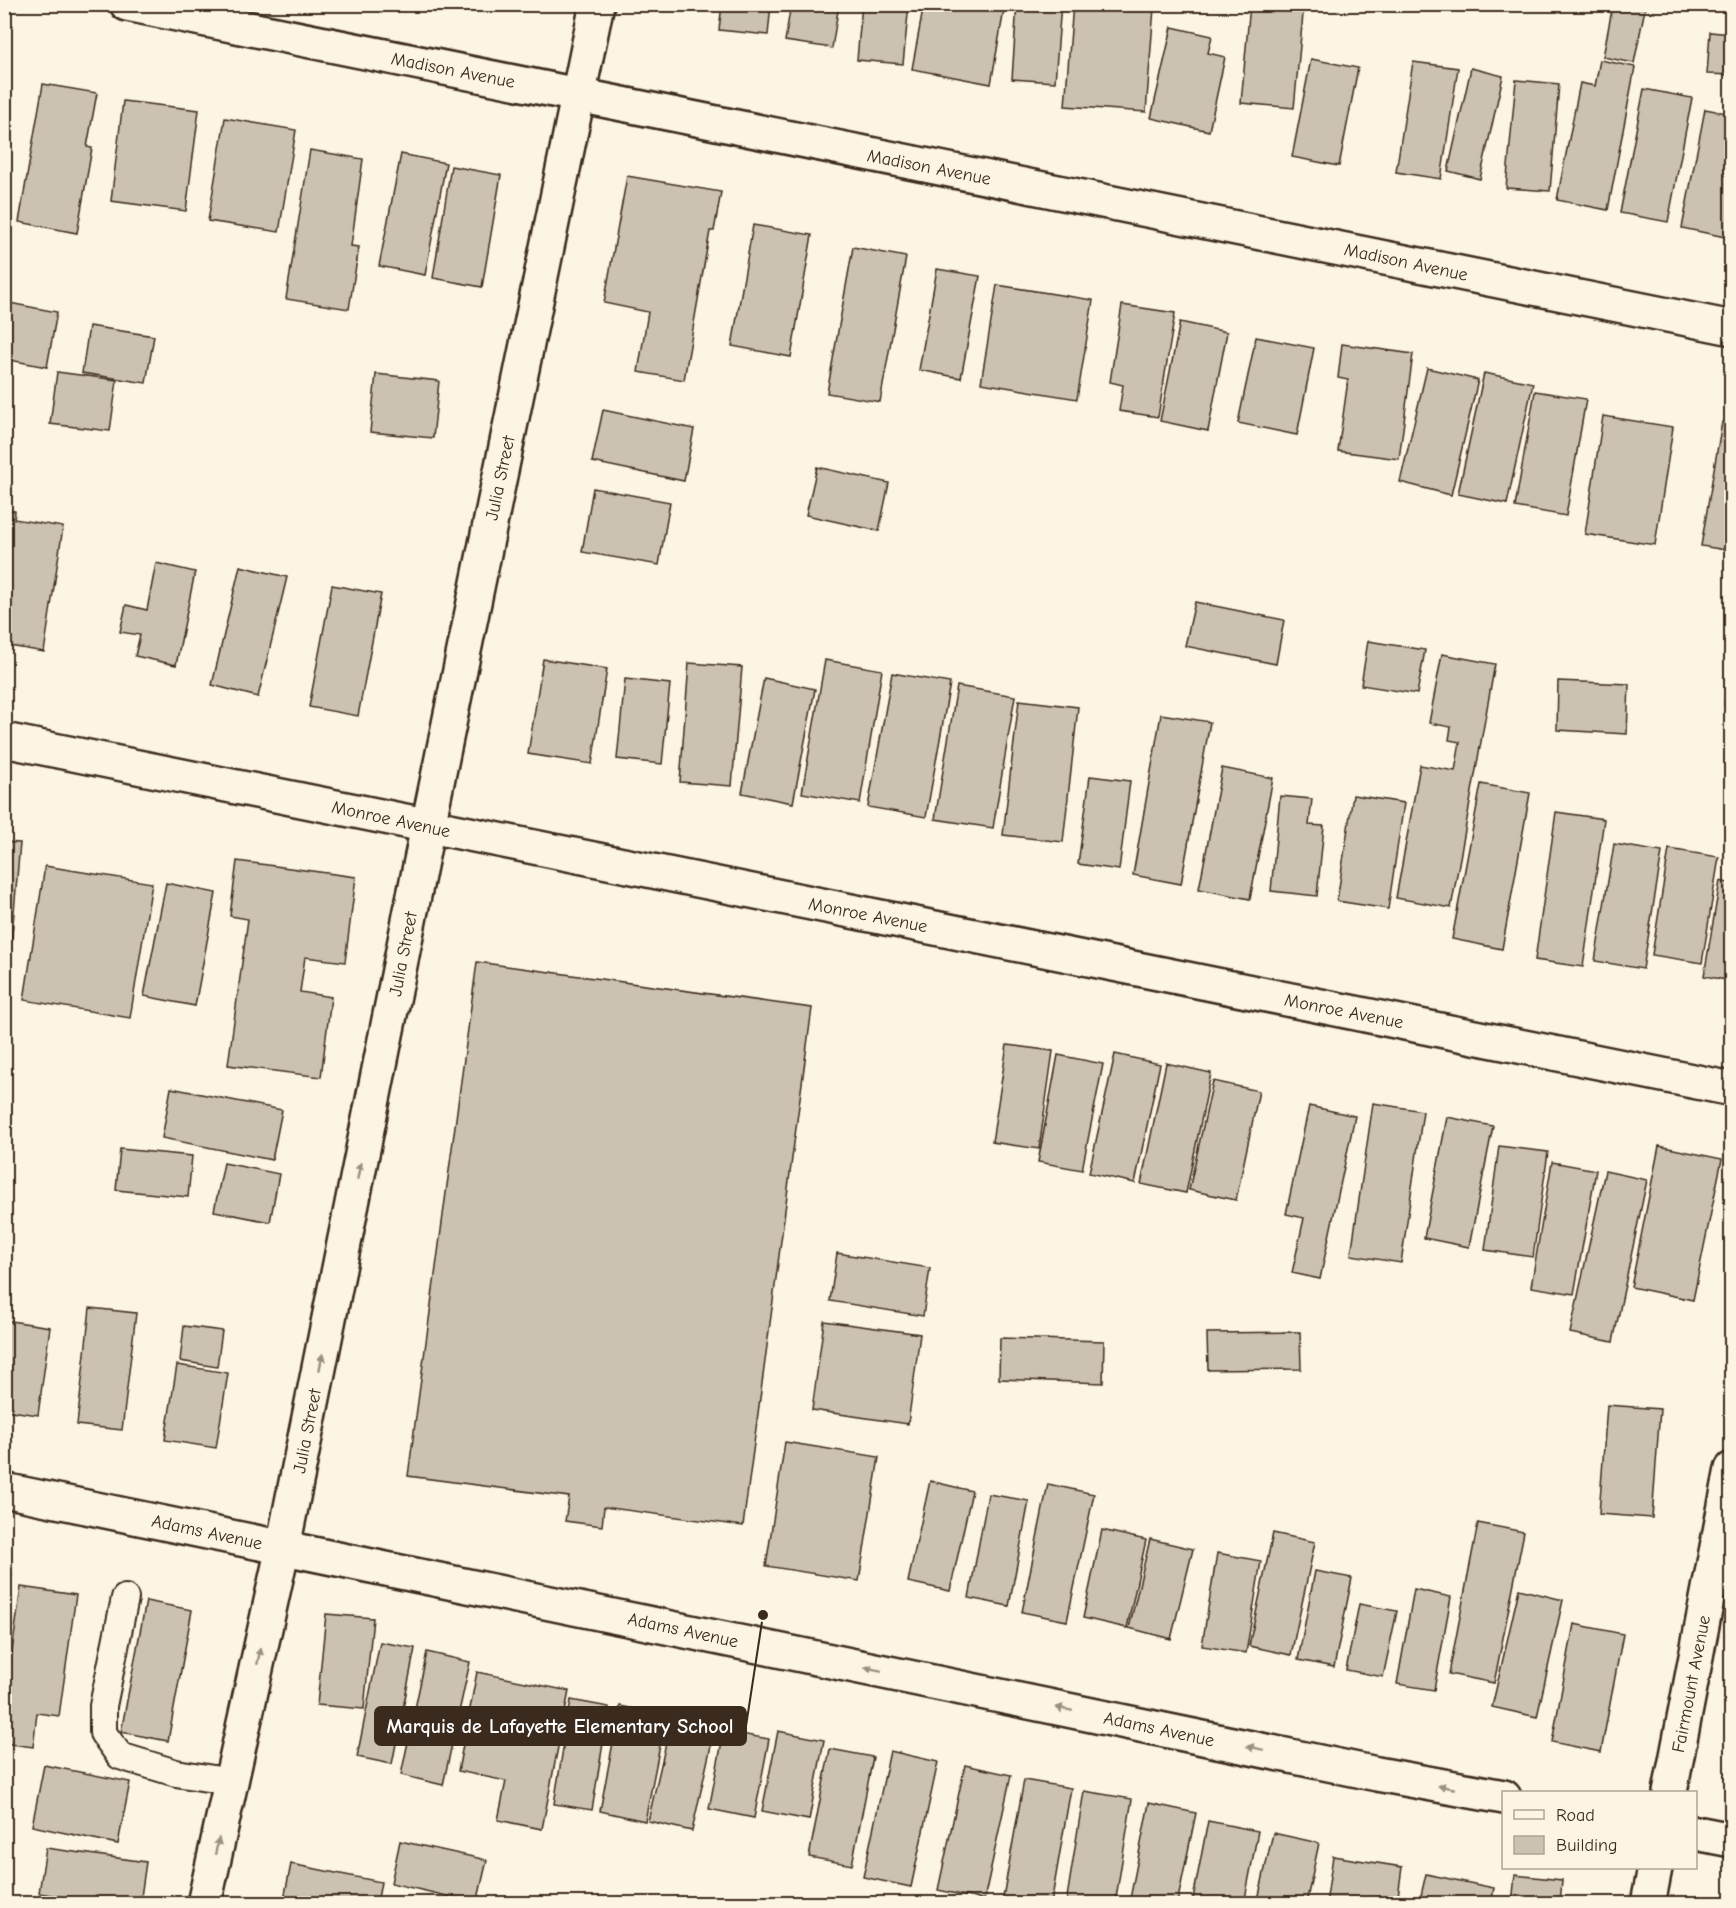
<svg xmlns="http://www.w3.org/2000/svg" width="1736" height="1908" viewBox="0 0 1736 1908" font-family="'Comic Neue',sans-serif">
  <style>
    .building { fill: #ccc2b3; stroke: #3b2a1e; stroke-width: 1.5 }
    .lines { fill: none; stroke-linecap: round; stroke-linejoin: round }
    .lane-casing { stroke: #3b2a1e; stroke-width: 30 }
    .street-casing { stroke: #3b2a1e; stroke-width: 38 }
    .secondary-casing { stroke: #3b2a1e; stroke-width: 38 }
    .lane { stroke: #fcf5e5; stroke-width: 26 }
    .street { stroke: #fcf5e5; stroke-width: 33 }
    .secondary { stroke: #fcf5e5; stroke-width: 33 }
    .oneway { fill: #9c9082 }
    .labels { text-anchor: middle; stroke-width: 5; stroke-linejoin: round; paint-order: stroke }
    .street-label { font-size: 18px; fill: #3b2a1e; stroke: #fcf5e5 }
    .leader { fill: none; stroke: #3b2a1e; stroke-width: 2 }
    .callout-dot { fill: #3b2a1e; stroke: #fcf5e5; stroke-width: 2 }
    .callout { fill: #3b2a1e; stroke: #3b2a1e; stroke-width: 2 }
    .callout-label { font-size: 20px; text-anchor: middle; font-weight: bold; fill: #fff }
  </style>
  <rect width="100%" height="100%" fill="#fcf5e5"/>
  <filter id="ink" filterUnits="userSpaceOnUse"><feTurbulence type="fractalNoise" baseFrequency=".0167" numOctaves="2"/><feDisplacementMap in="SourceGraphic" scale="12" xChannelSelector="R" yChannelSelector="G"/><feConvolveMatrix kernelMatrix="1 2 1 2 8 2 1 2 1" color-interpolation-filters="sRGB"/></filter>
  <g filter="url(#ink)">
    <g class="building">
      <path d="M722,4H771L768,35L719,30Z"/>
      <path d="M791,4H839L832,48L785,41Z"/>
      <path d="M862,4H909L903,64L857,60Z"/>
      <path d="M924,4H1005L991,84L912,69Z"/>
      <path d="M1017,4H1061L1055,82L1012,79Z"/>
      <path d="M1073,4H1116L1154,8L1146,112L1065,106Z"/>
      <path d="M1250,4H1304L1294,108L1241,103Z"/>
      <path d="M1613,4H1646L1634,63L1603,57Z"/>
      <path d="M1172,27L1212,36L1208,53L1225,57L1209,131L1151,118Z"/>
      <path d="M1710,32L1732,34V75L1707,74Z"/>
      <path d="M1311,59L1358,68L1339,166L1292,157Z"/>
      <path d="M1600,60L1635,67L1608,210L1557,200L1580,83L1595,86Z"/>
      <path d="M1413,62L1458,68L1441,179L1396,172Z"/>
      <path d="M1471,68L1503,76L1480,179L1448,171Z"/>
      <path d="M1516,80L1559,84L1550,191L1506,188Z"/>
      <path d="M43,84L97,93L87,147L92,148L77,233L19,222Z"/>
      <path d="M1644,89L1692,98L1668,222L1620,213Z"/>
      <path d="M123,101L199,110L186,211L111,201Z"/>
      <path d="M1705,109L1732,114L1730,238L1682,228Z"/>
      <path d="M225,118L296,130L279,232L208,221Z"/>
      <path d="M310,150L363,159L351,246L359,247L349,309L286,299Z"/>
      <path d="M401,154L446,163L425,275L379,266Z"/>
      <path d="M451,166L501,175L482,287L433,278Z"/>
      <path d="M627,176L721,192L714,231H710L684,380L638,372L648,312L604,303Z"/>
      <path d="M753,225L812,235L791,357L732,346Z"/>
      <path d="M853,247L906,257L880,402L827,393Z"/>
      <path d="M937,269L980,276L961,378L919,370Z"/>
      <path d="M997,285L1093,300L1077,399L981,383Z"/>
      <path d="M4,302L57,312L47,367L4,359Z"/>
      <path d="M1122,305L1175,313L1158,417L1119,411L1123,385L1110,382Z"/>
      <path d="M1180,322L1227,332L1208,431L1160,421Z"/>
      <path d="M89,326L154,336L146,383L82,373Z"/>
      <path d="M1256,337L1314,348L1297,435L1238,423Z"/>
      <path d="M1342,344L1413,354L1399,459L1338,451L1348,380L1338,378Z"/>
      <path d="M1427,368L1478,380L1451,495L1400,482Z"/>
      <path d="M57,372L117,380L110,431L50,424Z"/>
      <path d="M1484,373L1533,383L1507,504L1458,494Z"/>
      <path d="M376,374L439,381L433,438L370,432Z"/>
      <path d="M1535,391L1586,399L1566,516L1515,507Z"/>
      <path d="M603,410L694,429L684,481L592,462Z"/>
      <path d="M1603,416L1673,427L1655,545L1585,534Z"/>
      <path d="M1722,422L1732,424V551L1701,546Z"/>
      <path d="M817,467L889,483L879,531L806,515Z"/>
      <path d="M593,488L670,502L659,565L582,552Z"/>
      <path d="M4,509L15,511L14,519L63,527L44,652L4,645Z"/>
      <path d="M156,563L195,572L176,665L135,656L140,635L120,632L126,605L147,610Z"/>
      <path d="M240,566L287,577L258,697L212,685Z"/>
      <path d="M332,585L381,594L358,716L309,707Z"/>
      <path d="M1195,602L1284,620L1276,664L1185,646Z"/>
      <path d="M1731,622L1732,623V706L1724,705Z"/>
      <path d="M1368,641L1425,650L1417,694L1361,685Z"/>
      <path d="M1442,654L1495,664L1451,908L1396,898L1420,765L1455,771L1460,742L1449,740L1451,727L1429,723Z"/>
      <path d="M543,659L607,669L592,764L528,754Z"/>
      <path d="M825,660L882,670L860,803L802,793Z"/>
      <path d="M689,663L742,667L732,786L680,782Z"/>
      <path d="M892,673L950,683L926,817L868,807Z"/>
      <path d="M764,678L815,689L793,803L742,793Z"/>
      <path d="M625,679L670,684L662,764L617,759Z"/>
      <path d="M1558,681L1629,684L1627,734L1557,730Z"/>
      <path d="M957,686L1015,696L993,828L935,819Z"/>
      <path d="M1019,700L1078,707L1063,842L1003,835Z"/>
      <path d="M1161,714L1210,722L1181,884L1133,875Z"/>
      <path d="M1222,768L1273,778L1250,899L1199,889Z"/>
      <path d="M1090,776L1130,781L1119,870L1078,864Z"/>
      <path d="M1481,784L1530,793L1502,949L1452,939Z"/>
      <path d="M1353,795L1404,803L1388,909L1337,901Z"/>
      <path d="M1280,796L1312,799L1309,825L1324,826L1317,896L1271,891Z"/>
      <path d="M1556,812L1604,819L1583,967L1535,960Z"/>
      <path d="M4,842L20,843L10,958L4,957Z"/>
      <path d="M1614,844L1662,852L1643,969L1595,961Z"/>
      <path d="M1669,849L1719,857L1702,963L1652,955Z"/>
      <path d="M237,861L356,877L345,962L305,957L300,992L331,997L321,1077L228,1065L248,919L230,916Z"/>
      <path d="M45,866L152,883L130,1018L24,1000Z"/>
      <path d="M1720,881L1732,884V981L1704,976Z"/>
      <path d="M166,883L216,893L195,1006L144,996Z"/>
      <path d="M477,962L812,1008L743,1526L604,1507L602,1526L565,1521L569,1497L408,1476Z"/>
      <path d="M1007,1045L1053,1051L1039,1149L992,1142Z"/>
      <path d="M1115,1054L1160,1064L1135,1183L1089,1173Z"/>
      <path d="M1058,1055L1103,1064L1082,1170L1038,1162Z"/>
      <path d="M1166,1063L1211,1073L1186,1193L1141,1184Z"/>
      <path d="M1213,1081L1259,1091L1236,1200L1189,1190Z"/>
      <path d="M171,1088L282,1110L272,1160L162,1138Z"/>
      <path d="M1373,1103L1423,1111L1401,1263L1351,1255Z"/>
      <path d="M1309,1106L1355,1116L1320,1279L1292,1273L1304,1218L1286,1214Z"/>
      <path d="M1447,1117L1493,1126L1469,1247L1424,1238Z"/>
      <path d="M1499,1146L1548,1152L1533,1257L1485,1250Z"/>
      <path d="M1659,1146L1722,1159L1693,1300L1631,1287Z"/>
      <path d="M120,1149L192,1156L188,1197L116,1190Z"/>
      <path d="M1552,1162L1596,1170L1574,1294L1531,1287Z"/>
      <path d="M224,1163L279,1174L270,1222L214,1211Z"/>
      <path d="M1605,1171L1647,1180L1613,1342L1570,1333Z"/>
      <path d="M837,1253L930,1268L923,1316L830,1301Z"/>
      <path d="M90,1308L136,1313L122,1430L77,1425Z"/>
      <path d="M4,1320L50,1327L38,1415L4,1410Z"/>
      <path d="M824,1321L920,1334L908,1424L812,1410Z"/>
      <path d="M184,1326L222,1331L217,1367L180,1361Z"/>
      <path d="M1300,1332L1301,1369L1208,1370L1207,1333Z"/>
      <path d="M1000,1338L1104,1341L1103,1383L999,1379Z"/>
      <path d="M177,1365L228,1373L216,1448L165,1440Z"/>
      <path d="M1607,1405L1660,1409L1652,1518L1599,1514Z"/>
      <path d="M785,1442L879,1457L859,1581L766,1566Z"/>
      <path d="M930,1481L972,1491L950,1591L908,1582Z"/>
      <path d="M1048,1484L1094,1494L1067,1621L1022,1612Z"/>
      <path d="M988,1494L1029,1501L1009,1606L969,1598Z"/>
      <path d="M1478,1523L1524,1532L1494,1683L1449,1674Z"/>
      <path d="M1102,1530L1146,1540L1127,1628L1083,1618Z"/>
      <path d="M1273,1533L1315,1542L1291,1655L1249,1646Z"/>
      <path d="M1150,1539L1193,1549L1171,1639L1129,1628Z"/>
      <path d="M1217,1553L1261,1561L1246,1653L1202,1646Z"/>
      <path d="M1315,1571L1352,1578L1334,1667L1298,1660Z"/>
      <path d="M4,1572L12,1573L4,1619Z"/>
      <path d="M21,1587L76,1595L59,1716L37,1713L33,1747L4,1743V1709Z"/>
      <path d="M1414,1589L1451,1597L1434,1690L1397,1684Z"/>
      <path d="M1519,1589L1563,1600L1537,1717L1492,1707Z"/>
      <path d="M146,1601L192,1610L168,1741L121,1732Z"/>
      <path d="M1359,1604L1397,1611L1383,1677L1346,1670Z"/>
      <path d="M326,1614L373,1618L364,1709L317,1705Z"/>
      <path d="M1574,1624L1623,1634L1601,1752L1552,1742Z"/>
      <path d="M380,1642L415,1648L392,1764L357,1757Z"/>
      <path d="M427,1652L470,1662L443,1785L401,1775Z"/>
      <path d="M477,1672L569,1691L542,1829L498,1820L506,1781L458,1771Z"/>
      <path d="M571,1700L609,1707L592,1810L554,1804Z"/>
      <path d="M620,1706L666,1715L645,1821L600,1811Z"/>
      <path d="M673,1713L716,1723L692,1831L648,1821Z"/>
      <path d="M724,1731L769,1739L754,1818L709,1809Z"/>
      <path d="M778,1731L824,1740L809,1820L762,1811Z"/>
      <path d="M830,1749L873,1757L852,1865L809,1857Z"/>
      <path d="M890,1751L938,1762L911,1887L863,1877Z"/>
      <path d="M44,1765L130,1782L118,1844L32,1826Z"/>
      <path d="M965,1765L1011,1775L984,1900L938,1890Z"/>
      <path d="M1024,1780L1071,1788L1051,1904L1002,1903Z"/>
      <path d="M1084,1791L1132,1799L1115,1904H1066Z"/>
      <path d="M1149,1803L1196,1813L1177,1904H1129Z"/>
      <path d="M1208,1821L1258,1831L1244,1904H1192Z"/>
      <path d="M1273,1833L1319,1843L1306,1904H1257Z"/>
      <path d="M400,1841L487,1860L477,1903L391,1883Z"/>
      <path d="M46,1848L146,1862L140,1904H106L39,1893Z"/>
      <path d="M1333,1856L1402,1867L1397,1904H1326Z"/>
      <path d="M291,1864L381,1882L377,1904H283Z"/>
      <path d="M1426,1874L1494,1888L1491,1904H1419Z"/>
      <path d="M1515,1875L1562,1880L1560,1904H1512Z"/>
      <path d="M38,1899L60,1904H37Z"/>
    </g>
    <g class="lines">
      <defs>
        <path id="lane" d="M125,1598L103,1706V1733L120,1756L176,1773L232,1782"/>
        <g id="street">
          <path d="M127,4L1732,328"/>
          <path d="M4,740L1732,1089"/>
          <path d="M4,1490L1377,1774L1504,1797"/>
          <path d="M1696,1833L1732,1840"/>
          <path d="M204,1904L283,1547L428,826L597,4"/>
        </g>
        <g id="secondary">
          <path d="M1670,1792L1732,1469"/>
          <path d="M1648,1904L1655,1868"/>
        </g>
      </defs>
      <use href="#lane" class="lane-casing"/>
      <use href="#street" class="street-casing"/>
      <use href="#secondary" class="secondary-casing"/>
      <use href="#lane" class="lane"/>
      <use href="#street" class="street"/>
      <use href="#secondary" class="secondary"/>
    </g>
    <defs><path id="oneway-solid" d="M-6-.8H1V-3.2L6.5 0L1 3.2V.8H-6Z" transform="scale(1.5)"/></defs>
    <g class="oneway">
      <use href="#oneway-solid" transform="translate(359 1171) rotate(-79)"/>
      <use href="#oneway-solid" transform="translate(321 1362) rotate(-79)"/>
      <use href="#oneway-solid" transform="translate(259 1656) rotate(-78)"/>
      <use href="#oneway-solid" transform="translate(873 1669) rotate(-168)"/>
      <use href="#oneway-solid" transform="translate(1064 1709) rotate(-168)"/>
      <use href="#oneway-solid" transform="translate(1255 1748) rotate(-168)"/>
      <use href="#oneway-solid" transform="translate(1446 1787) rotate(-169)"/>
      <use href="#oneway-solid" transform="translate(217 1846) rotate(-77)"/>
    </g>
  </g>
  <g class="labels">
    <g class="street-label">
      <text transform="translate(453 70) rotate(11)" y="6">Madison Avenue</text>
      <text transform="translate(929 167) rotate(11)" y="6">Madison Avenue</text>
      <text transform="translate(1406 262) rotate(12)" y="6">Madison Avenue</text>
      <text transform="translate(500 478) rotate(-78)" y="6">Julia Street</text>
      <text transform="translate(391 819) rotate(12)" y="6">Monroe Avenue</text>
      <text transform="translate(868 915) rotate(11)" y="6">Monroe Avenue</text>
      <text transform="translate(403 954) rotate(-79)" y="6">Julia Street</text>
      <text transform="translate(1344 1011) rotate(11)" y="6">Monroe Avenue</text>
      <text transform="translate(307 1431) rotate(-79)" y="6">Julia Street</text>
      <text transform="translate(207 1532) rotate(12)" y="6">Adams Avenue</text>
      <text transform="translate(683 1630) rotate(12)" y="6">Adams Avenue</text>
      <text transform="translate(1691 1684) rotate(-79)" y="6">Fairmount Avenue</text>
      <text transform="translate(1159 1729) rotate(12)" y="6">Adams Avenue</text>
    </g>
  </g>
  <path class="leader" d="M763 1615L746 1726"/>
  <circle class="callout-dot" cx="763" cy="1615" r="6"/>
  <rect class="callout" x="375" y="1707" width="371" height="38" rx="6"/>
  <g class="callout-label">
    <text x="560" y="1733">Marquis de Lafayette Elementary School</text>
  </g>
  <rect width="1736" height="1908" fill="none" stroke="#fcf5e5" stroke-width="24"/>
  <rect x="12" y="12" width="1712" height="1884" fill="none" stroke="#3b2a1e" stroke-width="2" filter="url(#ink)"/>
  <rect x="1502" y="1791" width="195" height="78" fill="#fcf5e5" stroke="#afa495" stroke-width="1.5"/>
  <rect x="1514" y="1810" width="30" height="9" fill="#fcf5e5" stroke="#afa495" stroke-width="1.5"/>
  <text x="1556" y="1821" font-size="18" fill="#3b2a1e">Road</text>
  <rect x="1514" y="1836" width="30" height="18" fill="#ccc2b3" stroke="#afa495" stroke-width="1.5"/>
  <text x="1556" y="1851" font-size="18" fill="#3b2a1e">Building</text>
</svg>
